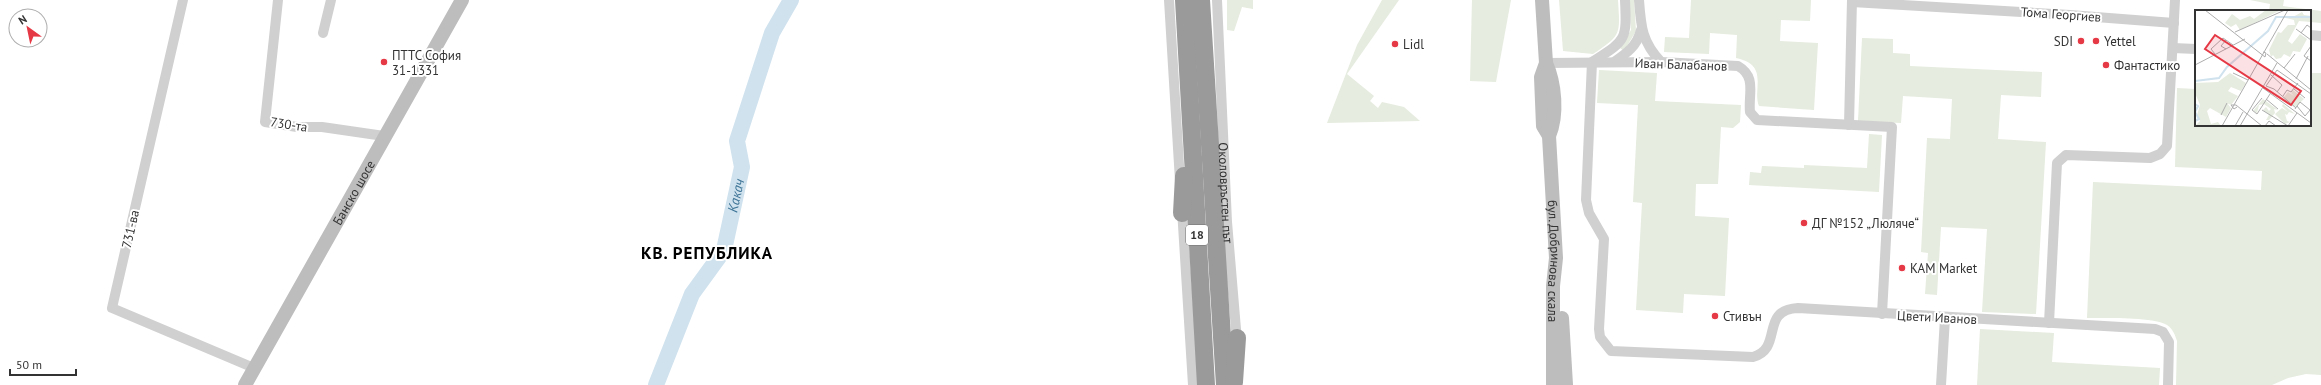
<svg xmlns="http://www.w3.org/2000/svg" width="2321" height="385" viewBox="0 0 2321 385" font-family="'PT Sans',sans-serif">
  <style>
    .green { fill: #e6ecdf }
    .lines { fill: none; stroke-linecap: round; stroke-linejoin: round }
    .river { stroke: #cfe2ee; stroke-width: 16 }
    .street { stroke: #d0d0d0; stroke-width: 10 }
    .secondary { stroke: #bdbdbd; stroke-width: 14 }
    .highway { stroke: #9a9a9a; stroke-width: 18 }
    .poi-dot { fill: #e63946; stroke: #fff; stroke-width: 1.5 }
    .labels { text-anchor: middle; stroke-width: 4; stroke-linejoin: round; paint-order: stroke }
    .shield { fill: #fff; stroke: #707070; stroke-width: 1 }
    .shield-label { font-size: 12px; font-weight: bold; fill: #333 }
    .street-label { font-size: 13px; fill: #333; stroke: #fff }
    .poi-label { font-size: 13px; fill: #333; stroke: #fff; text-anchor: start }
    .water-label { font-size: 14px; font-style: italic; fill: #3f7597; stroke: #fff }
    .district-label { font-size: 17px; font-weight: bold; letter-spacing: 1px; fill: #000; stroke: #fff }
    .inset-river { fill: none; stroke: #cfe2ee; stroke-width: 2 }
    .inset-road { fill: none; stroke: #adadad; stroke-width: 1 }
    .view { fill: #e63946; fill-opacity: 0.15; stroke: #e63946; stroke-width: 2 }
    .inset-edge { fill: none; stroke: #333; stroke-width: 2 }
  </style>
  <rect width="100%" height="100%" fill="#fff"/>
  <g class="green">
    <path d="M1227,0H1253V9L1242,7L1234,31L1227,30Z"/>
    <path d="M1382,0H1399L1347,74L1374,96L1370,101L1378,108L1382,102L1404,107L1420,121L1327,123L1357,45Z"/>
    <path d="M1472,0H1511L1496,82L1470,81Z"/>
    <path d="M1559,0H1618C1620,34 1622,35 1593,54L1563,51Z"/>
    <path d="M1629,0H1634L1636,31L1624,51L1620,48L1631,30Z"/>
    <path d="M1691,0H1811L1810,21L1781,20L1780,41L1818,43L1814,110L1759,106C1752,89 1770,65 1736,58L1737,35L1710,33L1709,54L1664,52L1665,37L1689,38Z"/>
    <path d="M2250,0H2284L2283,6L2321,11V23L2310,22V11H2269L2270,4Z"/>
    <path d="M1862,38L1893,39V53L1910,54V66L2042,72L2041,97L2001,95L1998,139L2046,142L2036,314L1982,312L1987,229L1941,227L1937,295L1925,294L1928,253L1921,252L1927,138L1950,139L1952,99L1903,96L1901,123L1858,121Z"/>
    <path d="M1599,70L1657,73L1655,101L1741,105L1740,122L1733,128L1721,127L1718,184H1696L1695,216L1729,218L1725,296L1684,294L1683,313L1636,310L1642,203L1633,202L1638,105L1597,103Z"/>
    <path d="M2310,73H2321V375L2306,374L2288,378L2272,385H2176L2177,341C2175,335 2173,329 2167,325C2156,317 2103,318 2087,318L2093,182L2261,190L2262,171L2175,167L2177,88L2196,89V125H2310Z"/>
    <path d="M1869,134L1882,135L1879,192L1749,185L1750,172L1761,173L1762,166L1804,168V165L1867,168Z"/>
    <path d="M1980,329L2054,333L2052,362L2160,368L2159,385H1977Z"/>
  </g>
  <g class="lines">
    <path class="river" id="s1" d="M656,385L692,294L724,250L742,167L737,141L772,33L791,0"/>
    <g class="street">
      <path d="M183,0L112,308L254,368"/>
      <path d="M278,0L265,122L297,127H322L384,136"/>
      <path d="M1169,0L1180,181"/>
      <path id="s2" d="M1217,0L1227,222L1237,341"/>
      <path d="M1625,0C1627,41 1626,40 1592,62L1586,200L1589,213L1604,239L1599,329L1600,337L1611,351L1753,357C1784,348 1759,310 1798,308L2155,329L2163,332L2169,342L2168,385"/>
      <path d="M1639,0C1641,27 1642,42 1661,62"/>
      <path d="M1852,2L2070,15L2174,23"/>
      <path d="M323,33L331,0"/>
      <path d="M2310,35L2321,36"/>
      <path d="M2173,48L2196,49"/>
      <path d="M1614,62C1627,53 1637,46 1641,30"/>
      <path d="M1546,63L1661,62L1738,66C1757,77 1748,94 1750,112L1757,120L1892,127L1882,314"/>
      <path d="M1849,125L1852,0"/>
      <path d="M1182,209L1193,385"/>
      <path d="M2049,323L2057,163L2066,155L2150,158L2160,154L2167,146L2175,0"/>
      <path d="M1941,385L1945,318"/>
    </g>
    <g class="secondary">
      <path id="s3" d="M1542,0L1546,63L1541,77L1543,126L1549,136L1556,258L1553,286V385"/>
      <path d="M1546,63C1555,83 1558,115 1549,136"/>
      <path d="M1562,318L1566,385"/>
      <path id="s4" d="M245,385L462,0"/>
    </g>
    <g class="highway">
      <path d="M1184,0L1206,385"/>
      <path d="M1201,0L1225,385"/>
      <path d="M1182,213L1184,176"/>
      <path d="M1234,382L1237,338"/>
    </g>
  </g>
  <g class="poi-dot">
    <circle cx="2081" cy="41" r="4"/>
    <circle cx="2096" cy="41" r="4"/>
    <circle cx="1395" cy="44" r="4"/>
    <circle cx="384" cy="62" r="4"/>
    <circle cx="2106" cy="65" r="4"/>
    <circle cx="1804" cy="223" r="4"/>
    <circle cx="1902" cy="268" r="4"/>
    <circle cx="1715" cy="316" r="4"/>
  </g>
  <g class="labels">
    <rect class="shield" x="1186" y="225" width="22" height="20" rx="3"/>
    <g class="shield-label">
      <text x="1197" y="239">18</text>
    </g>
    <g class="street-label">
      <text transform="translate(2061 14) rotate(4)" y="5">Тома Георгиев</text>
      <text transform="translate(1681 64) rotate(2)" y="5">Иван Балабанов</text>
      <text transform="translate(289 124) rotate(9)" y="5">730-та</text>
      <text dy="5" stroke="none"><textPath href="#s4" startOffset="221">Банско шосе</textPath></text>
      <text dy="5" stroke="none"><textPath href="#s2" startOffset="193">Околовръстен път</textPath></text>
      <text transform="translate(130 229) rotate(-77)" y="5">731-ва</text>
      <text dy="5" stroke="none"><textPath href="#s3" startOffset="264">бул. Добринова скала</textPath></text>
      <text transform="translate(1937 317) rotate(3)" y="5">Цвети Иванов</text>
    </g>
    <g class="poi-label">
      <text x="2073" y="46" text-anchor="end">SDI</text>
      <text x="2104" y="46">Yettel</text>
      <text x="1403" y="49">Lidl</text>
      <text x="392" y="60">ПТТС София<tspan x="392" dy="15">31-1331</tspan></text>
      <text x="2114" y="70">Фантастико</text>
      <text x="1812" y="228">ДГ №152 „Люляче“</text>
      <text x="1910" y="273">KAM Market</text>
      <text x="1723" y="321">Стивън</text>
    </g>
    <g class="water-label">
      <text dy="5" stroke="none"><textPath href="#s1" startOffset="208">Какач</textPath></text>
    </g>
    <g class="district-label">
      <text x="707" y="259">КВ. РЕПУБЛИКА</text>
    </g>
  </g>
  <g transform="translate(2195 10)">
    <rect width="116" height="116" fill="#fff"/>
    <path d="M71,0H86L45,20L41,14L36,17L30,13L37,4L45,10L55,6L59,9ZM107,2L109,5L116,6V12L104,11L93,31L97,34L105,24L112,29L105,42L98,41L95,47L89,44L86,48L81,49L78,45L76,47L74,40L83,22L86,23L93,15H100L99,10L91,8L92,6L96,8ZM35,63L51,73L46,81L36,77L33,81L43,86L36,95L32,93L36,98L31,107L15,98L12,101L16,114L23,112L26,116H0L5,111L2,105L5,95L0,83V73L23,72ZM98,80L109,89L100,97L91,91L89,87L93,82L99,86L96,83ZM68,89L83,100L79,99L80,103L74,110H71L74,105L68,100L71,97L74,101L76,99L69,94L64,95L62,103L58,101ZM88,94L100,104L94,102L92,105L90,104L92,111L95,112L90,114L80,104L87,98L93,102L87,96Z" fill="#e6ecdf"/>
    <path class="inset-river" d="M0,71L24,68L32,57L73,21L81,7H116M0,94L3,96L0,102L4,109L0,111"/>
    <path class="inset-road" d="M10,0L70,47L71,43L68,42M101,19L116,30M40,22L90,0M106,23L112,15L116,18M116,36L109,46L116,51M31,39L26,36L31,30M20,44L16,39L28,28L38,35M72,44L116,80M0,55L50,29M89,58L100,44M38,63L53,70M76,65L87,75L82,82M88,69L100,78M101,69L113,46M68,78L116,113M99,79L110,88M88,86L92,80L96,82L103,73M67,88L57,100L62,104L75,84M71,89L83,99M42,97L39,99L36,95H41L67,116M101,98L79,79L71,76L82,60L116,84M100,99L102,96L105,92L115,100L110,106L102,96M67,100L93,116L102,103M26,105L32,93M27,116L93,0M40,116L48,102M45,116L82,53M70,116L74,111L81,116"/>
    <path class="view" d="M20,25L106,81L96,95L10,39Z"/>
    <rect width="116" height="116" class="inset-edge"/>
  </g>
  <g transform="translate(28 28) rotate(327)"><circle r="19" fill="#ffffff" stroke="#adadad"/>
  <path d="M0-3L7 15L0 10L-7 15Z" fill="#e63946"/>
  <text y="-6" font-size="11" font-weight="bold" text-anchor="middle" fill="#333333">N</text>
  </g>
  <path d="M10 369v6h66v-6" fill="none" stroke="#333333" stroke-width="2"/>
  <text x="16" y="369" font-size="12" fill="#333333" stroke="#ffffff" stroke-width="3" paint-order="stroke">50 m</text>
</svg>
